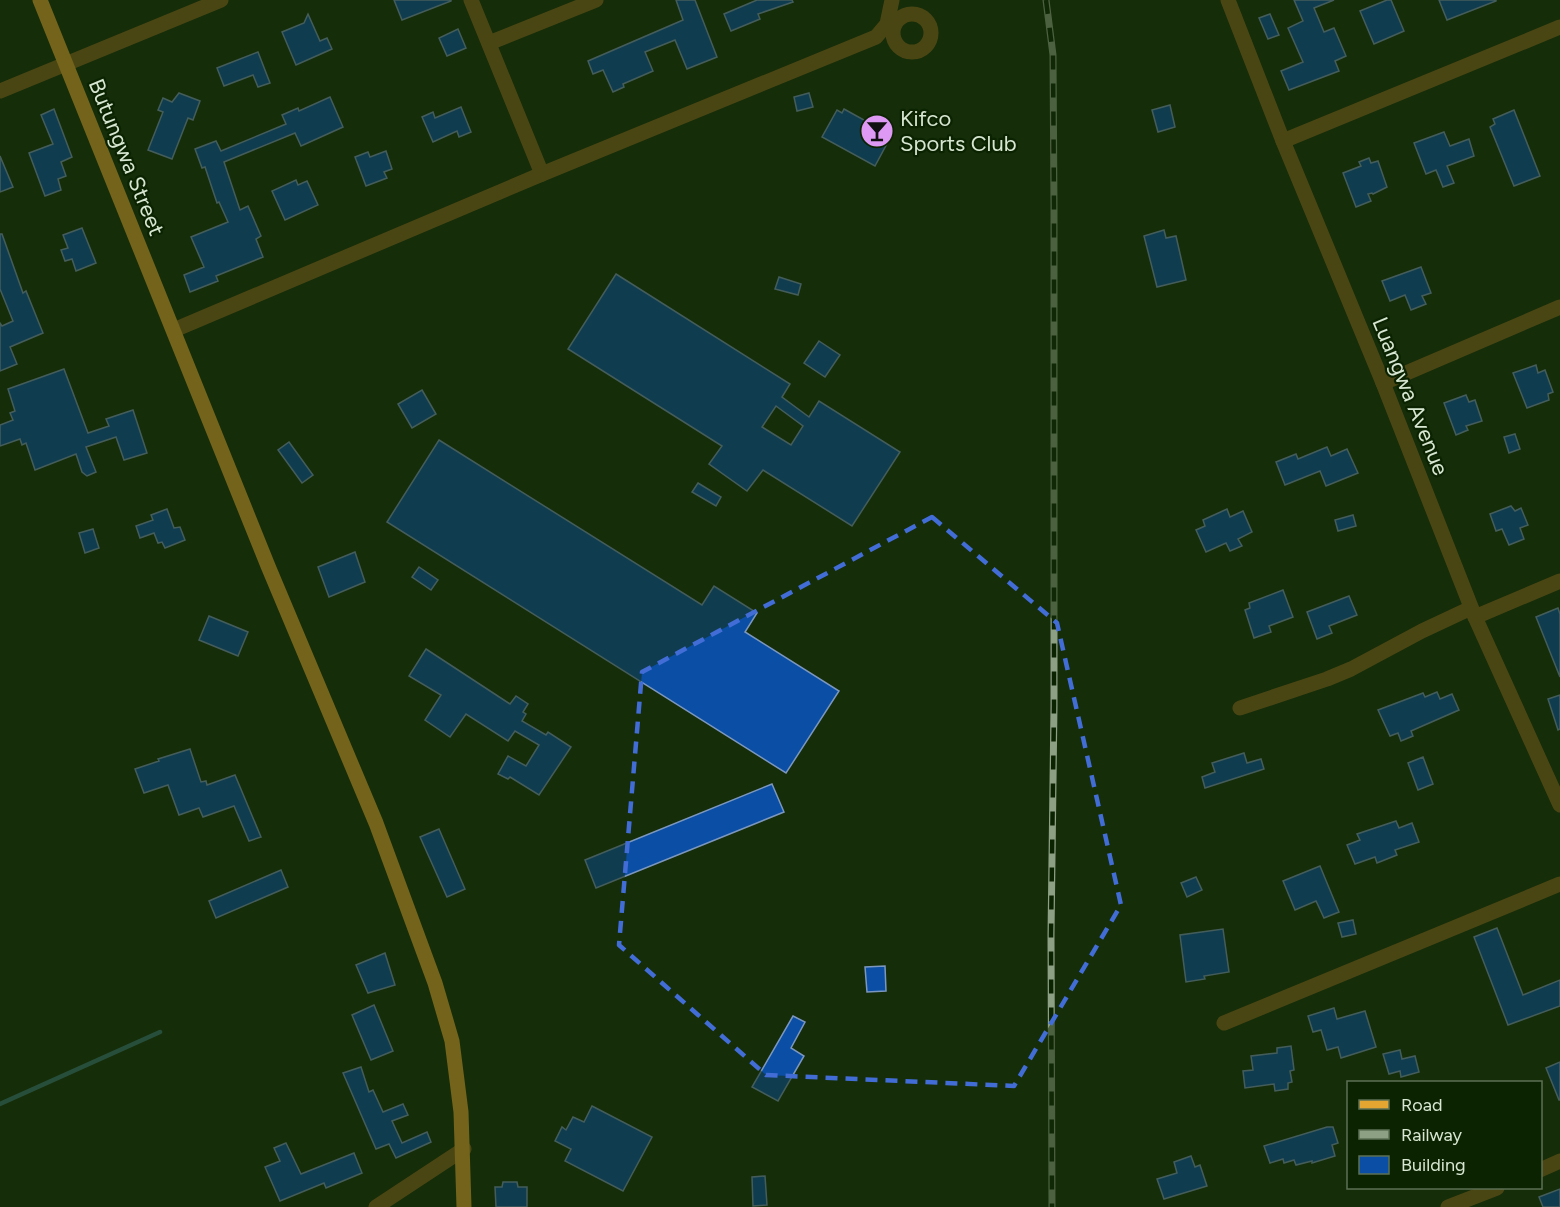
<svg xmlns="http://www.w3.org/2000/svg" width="1560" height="1207" viewBox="0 0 1560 1207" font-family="Figtree,sans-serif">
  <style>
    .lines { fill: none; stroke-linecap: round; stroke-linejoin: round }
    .stream { stroke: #3d7778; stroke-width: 4.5 }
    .building { fill: #0a4fa5; stroke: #7c97bf; stroke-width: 1.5; fill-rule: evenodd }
    .minor { stroke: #8b6421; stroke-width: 15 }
    .major { stroke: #e5a531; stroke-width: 15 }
    .rail-casing { stroke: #8da084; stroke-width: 7 }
    .rail { stroke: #0b2301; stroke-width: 4.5; stroke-dasharray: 14; stroke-linecap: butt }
    .marked { fill: none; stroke: #426dd7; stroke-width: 4.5; stroke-dasharray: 12 8; stroke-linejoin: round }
    .labels { text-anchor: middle; stroke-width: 4.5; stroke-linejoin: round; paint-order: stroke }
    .poi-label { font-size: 22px; fill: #d7e7d1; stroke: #0b2301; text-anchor: start }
    .street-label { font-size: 22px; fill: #d7e7d1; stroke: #0b2301 }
  </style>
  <rect width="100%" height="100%" fill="#152d09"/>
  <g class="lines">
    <path class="stream" d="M0,1104L160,1032"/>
  </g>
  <g class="building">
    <path d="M394,0H451V1L402,20Z"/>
    <path d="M676,0H695L717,57L687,69L675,40L645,52L653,71L623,84L624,87L613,92L603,70L593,74L588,61L683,20Z"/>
    <path d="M757,0H792L793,2L758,14L760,19L731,31L724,14Z"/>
    <path d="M1294,0H1334L1314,8L1324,32L1334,28L1346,56L1335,61L1339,71L1289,90L1281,71L1303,62L1288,28L1303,21Z"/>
    <path d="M1387,0H1391L1404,31L1374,44L1360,11Z"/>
    <path d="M1439,0H1496V1L1447,20Z"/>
    <path d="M308,14L320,41L327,38L332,49L296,65L282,32L304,23Z"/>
    <path d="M1270,14L1279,35L1268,39L1259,18Z"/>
    <path d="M458,29L466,48L447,56L439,38Z"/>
    <path d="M258,52L270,83L258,87L253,75L224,86L217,68Z"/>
    <path d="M179,93L200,101L193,120L188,118L172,159L148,150L163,112L158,110L163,98L172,102Z"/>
    <path d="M809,93L813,107L797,111L794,97Z"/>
    <path d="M330,97L343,127L301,146L295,133L224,162L240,210L248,206L261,236L256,239L263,257L216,276L218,281L190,292L184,275L204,267L191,237L228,222L219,202L217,203L205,167L202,168L195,149L216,141L221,151L286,124L282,115L298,108L299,111Z"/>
    <path d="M1170,105L1175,127L1158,132L1152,110Z"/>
    <path d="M461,107L471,132L459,137L457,131L433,142L422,117L433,112L435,118Z"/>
    <path d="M54,109L72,157L61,162L66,176L58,179L61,190L45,196L29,153L53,144L41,115Z"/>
    <path d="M844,109L882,130L880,133L890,138L875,166L822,137L837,110L842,113Z"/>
    <path d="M1514,110L1540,176L1514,186L1490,127L1495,124L1493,119Z"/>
    <path d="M1444,132L1450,146L1469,139L1474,156L1447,166L1454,183L1443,187L1436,170L1426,174L1414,143Z"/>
    <path d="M386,151L392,169L384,172L387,178L366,186L355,157L368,152L370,157Z"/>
    <path d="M0,156L13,187L0,192Z"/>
    <path d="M1369,158L1371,163L1378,161L1387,187L1373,194L1372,193L1368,194L1371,201L1356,207L1343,173L1361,166L1359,162Z"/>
    <path d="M296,180L298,185L307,181L318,205L285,220L272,191Z"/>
    <path d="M82,228L96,263L76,271L72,259L65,261L61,250L68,248L63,235Z"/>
    <path d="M1164,230L1166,238L1176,236L1186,280L1157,287L1144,236Z"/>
    <path d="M0,234H2L23,293L26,291L43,333L10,347L17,364L0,371V323L2,326L13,321L0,289Z"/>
    <path d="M1421,267L1431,293L1422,296L1426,304L1411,310L1405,295L1390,301L1382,281Z"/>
    <path d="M616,274L790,384L782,397L809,417L819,401L900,452L852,526L763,470L747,491L709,464L722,446L568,349ZM776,406L803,426L791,445L762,427Z"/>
    <path d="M779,277L801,284L798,295L775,289Z"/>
    <path d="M819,341L840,355L825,377L804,363Z"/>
    <path d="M1536,365L1538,373L1545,370L1553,392L1548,394L1549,400L1527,408L1513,373Z"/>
    <path d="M64,369L88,433L109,426L106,419L133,410L147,453L124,460L116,437L86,447L96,472L87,476L82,472L76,454L35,470L26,443L22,445L20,439L0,446V425L13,420L10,413L15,411L8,389Z"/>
    <path d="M422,390L436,414L412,428L398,404Z"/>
    <path d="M1466,395L1469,402L1475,400L1482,421L1466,426L1468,430L1456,435L1444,403Z"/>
    <path d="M1515,434L1520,449L1509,453L1504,437Z"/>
    <path d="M439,440L702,605L714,586L757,613L745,632L839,691L786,773L387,522Z"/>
    <path d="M289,442L313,475L302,483L278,450Z"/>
    <path d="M1327,447L1331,456L1347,449L1358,473L1326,486L1320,471L1285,485L1276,462L1296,454L1298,459Z"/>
    <path d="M698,483L721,497L716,506L692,492Z"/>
    <path d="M1511,506L1515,511L1521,508L1528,525L1520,528L1524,539L1509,545L1502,529L1496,531L1490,514Z"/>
    <path d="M167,509L174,528L180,527L185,540L165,548L162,542L158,543L154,533L140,538L136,526L153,520L151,515Z"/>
    <path d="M1227,509L1230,517L1243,511L1252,532L1238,539L1242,546L1230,551L1226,543L1206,552L1196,530L1205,526L1203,520Z"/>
    <path d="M1353,515L1356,526L1338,531L1335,520Z"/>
    <path d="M93,529L99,548L85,553L79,533Z"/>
    <path d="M355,552L365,582L329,597L318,567Z"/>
    <path d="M419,567L438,580L431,590L412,577Z"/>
    <path d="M1283,590L1293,617L1269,626L1271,632L1254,638L1245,610L1250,608L1249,603Z"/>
    <path d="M1349,596L1357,615L1329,626L1332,633L1317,639L1307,612Z"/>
    <path d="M1558,608L1560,614V677L1536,617Z"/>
    <path d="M209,616L248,632L238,656L199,640Z"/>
    <path d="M426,649L510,704L516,696L528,704L523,712L526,714L522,721L546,735L548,732L571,747L539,795L510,777L508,779L498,774L508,756L526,766L539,745L515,731L508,741L466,714L450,737L425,720L441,695L409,676Z"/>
    <path d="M1437,692L1440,699L1452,694L1459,710L1411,731L1413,736L1401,741L1398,733L1390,736L1378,710L1423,693L1425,697Z"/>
    <path d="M1560,695V729L1558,730L1548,699Z"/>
    <path d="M190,749L201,782L206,781L207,785L235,775L261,837L249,841L234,806L203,817L199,808L179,815L168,785L144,793L135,769L159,761L158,759Z"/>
    <path d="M1244,753L1247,763L1261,759L1264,769L1205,788L1202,777L1215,772L1212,763Z"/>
    <path d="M1423,757L1433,784L1418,790L1408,763Z"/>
    <path d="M772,784L784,812L596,888L585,860Z"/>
    <path d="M1396,821L1399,828L1412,823L1419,842L1395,850L1397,855L1377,863L1375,857L1355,864L1347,845L1360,840L1357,834Z"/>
    <path d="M439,829L465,889L447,897L420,837Z"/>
    <path d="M1320,866L1339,912L1324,918L1316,901L1295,910L1283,881Z"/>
    <path d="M281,870L288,887L216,918L209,901Z"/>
    <path d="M1196,877L1202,890L1187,897L1181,883Z"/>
    <path d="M1353,920L1356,934L1342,937L1338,923Z"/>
    <path d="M1497,928L1523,995L1560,980V1006L1508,1025L1474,937Z"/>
    <path d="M1223,929L1229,972L1204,976L1205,979L1186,982L1180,935Z"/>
    <path d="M385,953L395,985L368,993L356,965Z"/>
    <path d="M885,966L886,991L867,992L865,967Z"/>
    <path d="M374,1005L393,1051L371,1060L352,1015Z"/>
    <path d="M1334,1008L1337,1019L1365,1011L1376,1047L1341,1058L1338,1047L1327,1050L1321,1030L1313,1032L1308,1016Z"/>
    <path d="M793,1016L805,1022L791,1048L804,1056L778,1101L752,1087Z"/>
    <path d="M1291,1046L1294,1070L1290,1071L1292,1082L1288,1083V1089L1275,1091L1274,1084L1245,1088L1243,1071L1253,1070L1251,1056L1277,1053V1048Z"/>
    <path d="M1400,1050L1402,1059L1415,1056L1419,1072L1401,1077L1400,1071L1389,1074L1383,1054Z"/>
    <path d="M1560,1062V1100H1559L1546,1068Z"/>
    <path d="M361,1067L369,1092L373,1090L383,1112L403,1104L408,1115L392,1121L402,1143L427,1132L431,1142L396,1158L389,1144L376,1149L343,1073Z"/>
    <path d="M592,1106L652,1137L623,1191L565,1161L571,1149L555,1141L562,1127L566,1130L573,1117L584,1122Z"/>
    <path d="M1327,1127H1333L1338,1143L1332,1145L1335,1156L1312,1163V1161L1296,1165L1294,1160L1284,1163L1283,1159L1270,1163L1264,1146Z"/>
    <path d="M286,1143L301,1174L354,1153L362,1173L326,1188L324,1183L280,1201L265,1167L280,1161L274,1148Z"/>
    <path d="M1191,1156L1195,1167L1200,1165L1207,1186L1164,1199L1157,1179L1177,1173L1174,1162Z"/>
    <path d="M765,1176L767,1205L753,1206L752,1177Z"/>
    <path d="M503,1182H517L518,1187H527V1207H496L495,1187H502Z"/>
    <path d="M1560,1189V1207H1543L1539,1197Z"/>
  </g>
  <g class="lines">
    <g class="minor">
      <path d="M471,0L542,174"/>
      <path d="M1228,0L1283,141L1383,383L1475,617L1560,805"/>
      <circle cx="912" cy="33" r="19"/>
      <path d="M489,43L596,0"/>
      <path d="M0,91L221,0"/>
      <path d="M1283,141L1560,27"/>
      <path d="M174,330L542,174L876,37L887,24L892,0"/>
      <path d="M1383,383L1560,307"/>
      <path d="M1475,617L1560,581"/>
      <path d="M1240,708L1327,679L1351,669L1422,631L1471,608"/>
      <path d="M1224,1023L1560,884"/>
      <path d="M1540,1170L1560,1161"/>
      <path d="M376,1207L464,1149"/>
      <path d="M1448,1207L1497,1188"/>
    </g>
    <path class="major" d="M40,0L268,566L376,823L435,983L452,1041L461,1112L464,1207"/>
    <defs>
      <path id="rail" d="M1046,0L1053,55L1054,207V706L1051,935L1052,1207"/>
    </defs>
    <use href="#rail" class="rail-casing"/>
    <use href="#rail" class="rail"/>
  </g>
  <path d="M0 0H1560V1207H0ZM932,517L1057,623L1121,905L1014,1086L766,1075L619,945L642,672Z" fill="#152d09" fill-opacity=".55" fill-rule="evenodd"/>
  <path class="marked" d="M932,517L1057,623L1121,905L1014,1086L766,1075L619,945L642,672Z"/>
  <defs>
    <symbol id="bar-disc" viewBox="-11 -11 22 22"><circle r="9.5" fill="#dd99f3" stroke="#0b2301"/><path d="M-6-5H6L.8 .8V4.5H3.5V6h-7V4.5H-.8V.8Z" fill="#111"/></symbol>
  </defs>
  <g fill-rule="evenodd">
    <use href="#bar-disc" x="858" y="112" width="38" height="38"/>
  </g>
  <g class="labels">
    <g class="poi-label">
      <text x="900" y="126">Kifco<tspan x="900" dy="25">Sports Club</tspan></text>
    </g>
    <g class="street-label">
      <text transform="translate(127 157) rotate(68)" y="8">Butungwa Street</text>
      <text transform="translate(1411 396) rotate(68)" y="8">Luangwa Avenue</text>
    </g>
  </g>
  <rect x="1347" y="1081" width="195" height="108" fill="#0b2301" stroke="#5d7154" stroke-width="1.5"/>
  <rect x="1359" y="1100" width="30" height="9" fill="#e5a531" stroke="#5d7154" stroke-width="1.5"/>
  <text x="1401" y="1111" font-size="18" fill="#d7e7d1">Road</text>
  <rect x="1359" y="1130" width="30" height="9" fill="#8da084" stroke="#5d7154" stroke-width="1.5"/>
  <text x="1401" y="1141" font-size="18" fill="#d7e7d1">Railway</text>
  <rect x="1359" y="1156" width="30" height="18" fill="#0a4fa5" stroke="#5d7154" stroke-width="1.5"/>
  <text x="1401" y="1171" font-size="18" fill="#d7e7d1">Building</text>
</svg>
